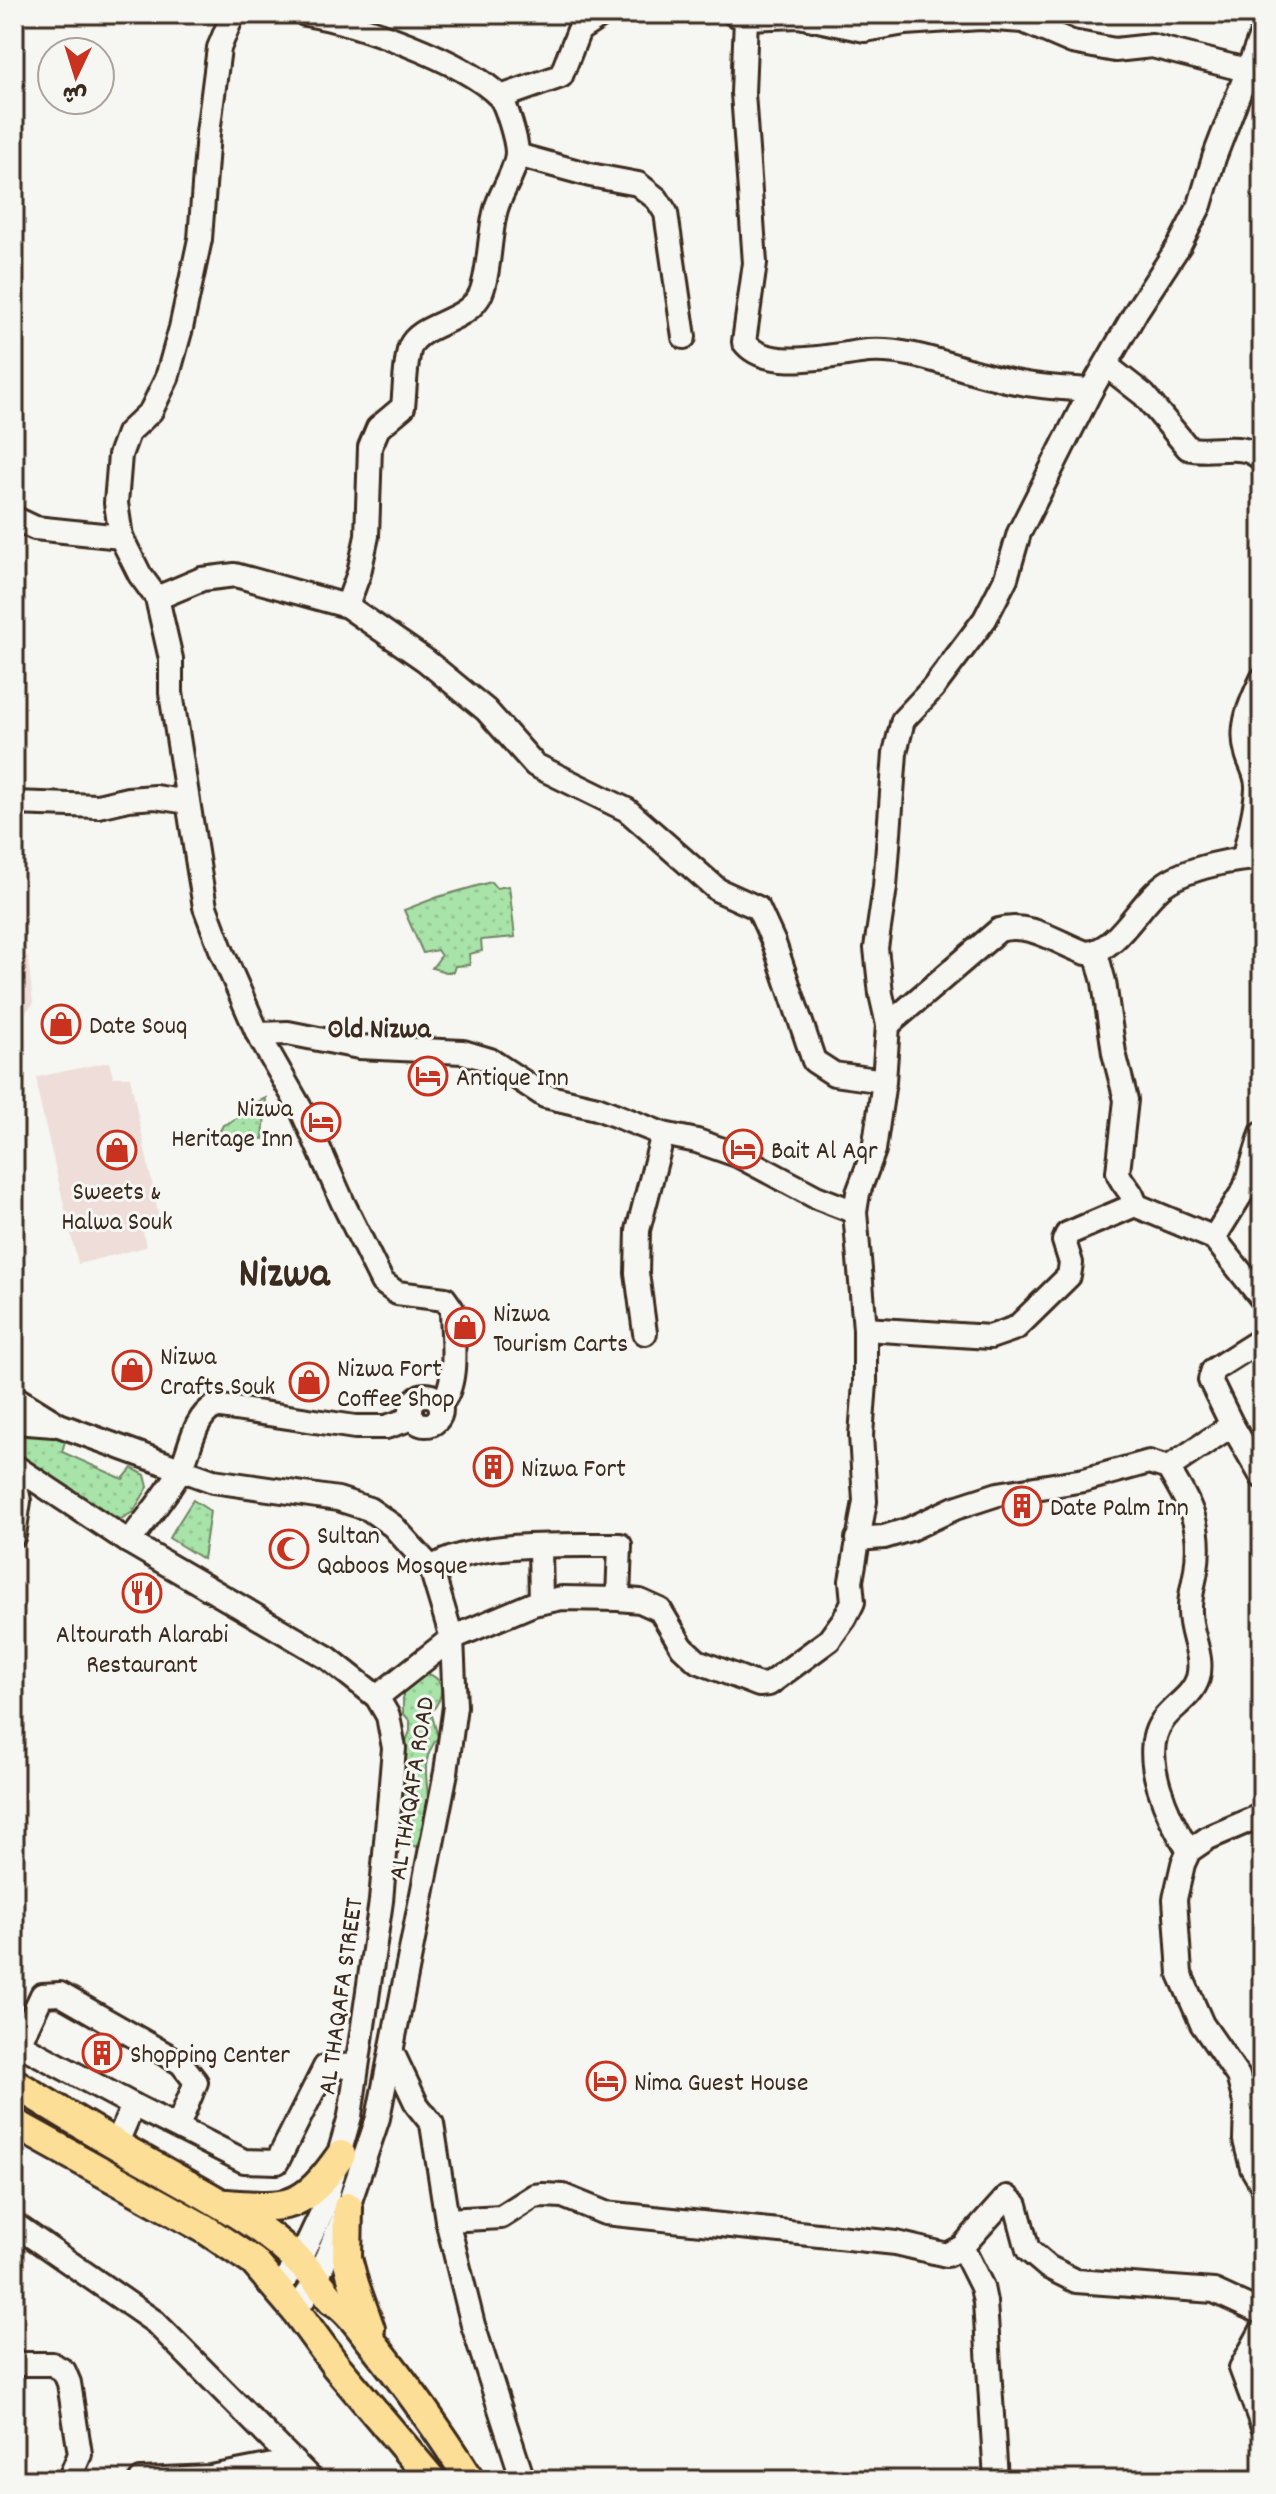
<svg xmlns="http://www.w3.org/2000/svg" width="1276" height="2494" viewBox="0 0 1276 2494" font-family="Dekko,'Playpen Sans Arabic',sans-serif">
  <style>
    .built { fill: #eeddd8 }
    .grass { fill: url(#grass-dots); stroke: #728664; stroke-width: 2 }
    .lines { fill: none; stroke-linecap: round; stroke-linejoin: round }
    .minor-casing { stroke: #3b2a1e; stroke-width: 28 }
    .major-casing { stroke: #3b2a1e; stroke-width: 34 }
    .minor { stroke: #f6f6f2; stroke-width: 22 }
    .major { stroke: #fcde96; stroke-width: 28 }
    .labels { text-anchor: middle; stroke-width: 6; stroke-linejoin: round; paint-order: stroke }
    .poi-label { font-size: 26px; fill: #3b2a1e; stroke: #f6f6f2; text-anchor: start }
    .street-label { font-size: 26px; fill: #3b2a1e; stroke: #f6f6f2 }
    .neighbourhood-label { font-size: 28px; font-weight: bold; fill: #3b2a1e; stroke: #f6f6f2 }
    .town-label { font-size: 42px; font-weight: bold; fill: #3b2a1e; stroke: #f6f6f2 }
  </style>
  <defs>
    <pattern id="grass-dots" width="8" height="8" patternUnits="userSpaceOnUse" patternTransform="scale(2)"><rect width="8" height="8" fill="#a8e3a9"/><path d="M2 2h.1M6 6h.1" fill="none" stroke="#92c391" stroke-width="1.8" stroke-linecap="round"/></pattern>
  </defs>
  <rect width="100%" height="100%" fill="#f6f6f2"/>
  <filter id="ink" filterUnits="userSpaceOnUse"><feTurbulence type="fractalNoise" baseFrequency=".0125" numOctaves="2"/><feDisplacementMap in="SourceGraphic" scale="16" xChannelSelector="R" yChannelSelector="G"/><feConvolveMatrix kernelMatrix="1 2 1 2 8 2 1 2 1" color-interpolation-filters="sRGB"/></filter>
  <g filter="url(#ink)">
    <g class="built">
      <path d="M28,957L33,1004L20,1018L26,1046L14,1050V960Z"/>
      <path d="M109,1062L113,1077H130L160,1223L142,1226L146,1247L78,1264L38,1094L37,1077Z"/>
    </g>
    <g class="grass">
      <path d="M491,882L496,888L509,886L515,937L481,940L482,951L469,954L470,965L455,966L453,972H446L432,968L441,956L437,950L423,953L404,910L438,897Z"/>
      <path d="M266,1098L263,1139L247,1137L220,1142L219,1133L223,1125C242,1119 248,1105 266,1098Z"/>
      <path d="M40,1429L65,1441L62,1452L123,1479L132,1468L145,1475L148,1487L133,1512L121,1519L106,1516L14,1451L17,1434Z"/>
      <path d="M193,1500L210,1511L203,1559L169,1538Z"/>
      <path d="M425,1673C447,1678 444,1698 431,1712L438,1737C417,1766 430,1779 428,1811C427,1823 421,1836 416,1847L399,1839L394,1832L403,1749L410,1731V1721L403,1713V1693L410,1679Z"/>
    </g>
    <g class="lines">
      <defs>
        <g id="minor">
          <path d="M233,14L219,48L208,133L200,239L181,328L167,378L151,411L128,433L120,455L116,503L121,537L140,575L157,598L171,659V693L199,871L205,907L222,952L258,1034L303,1113L343,1203L382,1282L397,1293L445,1299L452,1309C452,1336 460,1385 440,1404"/>
          <path d="M305,14C355,22 463,60 499,96C506,103 517,141 517,153C516,172 501,191 496,209C489,234 490,271 481,293C468,323 420,323 410,347C405,362 405,390 403,407L378,428L370,447L367,536L359,573L347,606"/>
          <path d="M734,14L746,18L799,16L865,30L905,23L980,18L1023,21L1072,42L1115,50L1152,46L1246,70"/>
          <path d="M746,18L743,93L755,263L744,342C767,373 836,354 868,351C911,348 952,367 994,377C1026,386 1058,388 1091,390"/>
          <path d="M501,97L561,76L579,30L604,14"/>
          <path d="M517,155L590,175L638,184L657,199L666,213L684,337"/>
          <path d="M1107,366L1144,395L1188,448C1212,455 1243,439 1262,460"/>
          <path d="M14,518L35,528L121,537"/>
          <path d="M157,598L202,579L235,575L347,606L425,660L486,710L535,765L627,810L718,890L758,908L774,943L814,1061L834,1074L884,1081"/>
          <path d="M14,803L98,806L128,799L155,797L188,802"/>
          <path d="M1244,858C1248,835 1256,812 1257,789C1258,775 1250,765 1247,753C1239,727 1251,702 1262,679"/>
          <path d="M1096,953L1104,982L1114,1053L1126,1100L1118,1172C1121,1185 1134,1191 1135,1205"/>
          <path d="M888,1025L999,930C1029,921 1058,943 1086,953C1118,952 1140,901 1165,884C1187,868 1236,858 1262,858"/>
          <path d="M258,1034L288,1033L359,1047L463,1052L490,1060L545,1096L597,1108L663,1134L697,1141L737,1155L816,1197L855,1212"/>
          <path d="M1214,1238L1245,1188L1262,1133"/>
          <path d="M865,1329L990,1337L1016,1328L1069,1276L1071,1263L1064,1241L1067,1234L1135,1205L1214,1238L1262,1299"/>
          <path d="M645,1333L637,1273L638,1230L663,1134"/>
          <path d="M1262,1339L1213,1370L1210,1380L1232,1425L1262,1477"/>
          <circle cx="426" cy="1410" r="15"/>
          <path d="M14,1397L59,1425L213,1481L338,1499L369,1509L393,1526L431,1568L452,1638L455,1706L446,1772L378,2118L348,2207L317,2279L296,2311"/>
          <path d="M14,1422L54,1425"/>
          <path d="M14,1466L129,1542L328,1658L377,1697L388,1716L394,1748L381,1901L350,2116L323,2210L300,2259L278,2290"/>
          <path d="M1168,1468L1232,1425"/>
          <path d="M14,1477L19,1501L14,1535"/>
          <path d="M857,1539L884,1537L910,1529L955,1508L998,1494L1084,1480L1149,1462L1168,1468C1190,1505 1203,1525 1196,1570C1194,1584 1189,1598 1190,1612C1190,1635 1204,1656 1198,1678C1192,1697 1174,1705 1163,1720C1137,1754 1169,1820 1189,1851"/>
          <path d="M129,1542C146,1519 166,1496 180,1471C191,1450 192,1419 215,1406L355,1427H386L413,1418"/>
          <path d="M540,1547L541,1602"/>
          <path d="M431,1568C477,1540 566,1546 620,1545L618,1599"/>
          <path d="M377,1697L452,1638L533,1604L562,1598L618,1599L640,1601L660,1610L682,1647L697,1661L759,1685L769,1684L829,1640L845,1618L853,1602L851,1581L865,1501L861,1435L865,1383V1329L855,1212L858,1193L874,1150L884,1081L888,1025L881,994L876,948L885,887L895,753L903,720L933,688L985,619L1006,578L1019,533L1091,390L1137,310L1180,244L1200,205L1214,158L1262,33"/>
          <path d="M1262,1815L1208,1838L1189,1851L1183,1864L1175,1899L1180,1974L1202,2024L1238,2076L1246,2106L1245,2140L1252,2168L1262,2185"/>
          <path d="M19,2044L42,1995L60,1994L181,2063L196,2082L178,2126"/>
          <path d="M14,2048L19,2044L133,2105L116,2145"/>
          <path d="M392,2052L417,2105L432,2124L447,2220L473,2325L523,2480"/>
          <path d="M133,2105L244,2161L277,2162L325,2067L357,2065"/>
          <path d="M447,2220L501,2217L534,2196L543,2195L563,2196L605,2213L896,2243L947,2255L962,2247L1007,2197L1016,2205L1028,2250L1048,2267L1076,2281L1214,2291L1262,2313"/>
          <path d="M14,2224L155,2322L312,2480"/>
          <path d="M962,2247L982,2287L985,2302L996,2480"/>
          <path d="M1262,2330L1241,2368L1262,2425"/>
          <path d="M14,2364H52L64,2371L69,2383L80,2454L69,2480"/>
          <path d="M141,2480L211,2477L294,2461"/>
        </g>
        <g id="major">
          <path d="M14,2083C58,2110 102,2137 147,2162C219,2203 282,2231 332,2300C346,2307 358,2324 367,2336C404,2382 439,2430 470,2480"/>
          <path d="M14,2123L205,2229L254,2262L296,2311L336,2366L432,2480"/>
          <path d="M227,2204C290,2209 303,2209 341,2155"/>
          <path d="M348,2207L347,2258L354,2284L370,2329"/>
        </g>
      </defs>
      <use href="#minor" class="minor-casing"/>
      <use href="#major" class="major-casing"/>
      <use href="#minor" class="minor"/>
      <use href="#major" class="major"/>
    </g>
  </g>
  <defs>
    <symbol id="shop-ring" viewBox="-11 -11 22 22"><circle r="9.5" fill="#f6f6f2" stroke="#c8321e" stroke-width="1.5"/><path d="M-5-2.5h2.3a2.7 3.5 0 0 1 5.4 0H5L5.5 6h-11ZM-1.5-2.5h3a1.5 2.3 0 0 0-3 0Z" fill="#c8321e"/></symbol>
    <symbol id="hotel-ring" viewBox="-11 -11 22 22"><circle r="9.5" fill="#f6f6f2" stroke="#c8321e" stroke-width="1.5"/><path d="M-6-4.5h1.5V1H6V5H4.5V3h-9V5H-6ZM-4 0a1.8 1.8 0 1 1 3.6 0ZM.5 0V-2.5h3Q6-2.5 6 0Z" fill="#c8321e"/></symbol>
    <symbol id="building-ring" viewBox="-11 -11 22 22"><circle r="9.5" fill="#f6f6f2" stroke="#c8321e" stroke-width="1.5"/><path d="M-4-6H4V6H1V3H-1V6H-4ZM-2.5-4.3h1.7v1.8h-1.7ZM.8-4.3h1.7v1.8H.8ZM-2.5-1h1.7V.8h-1.7ZM.8-1h1.7V.8H.8Z" fill="#c8321e"/></symbol>
    <symbol id="mosque-ring" viewBox="-11 -11 22 22"><circle r="9.5" fill="#f6f6f2" stroke="#c8321e" stroke-width="1.5"/><path d="M3.5-4.9A6 6 0 1 0 3.5 4.9A5 5 0 1 1 3.5-4.9Z" fill="#c8321e"/></symbol>
    <symbol id="restaurant-ring" viewBox="-11 -11 22 22"><circle r="9.5" fill="#f6f6f2" stroke="#c8321e" stroke-width="1.5"/><path d="M-5-6h1v4h1v-4h1v4h1v-4h1v5L-1.5 .5V6h-2V.5L-5-1ZM5-6V6H3V1.5H1.5Q1.5-4 5-6Z" fill="#c8321e"/></symbol>
  </defs>
  <g fill-rule="evenodd">
    <use href="#shop-ring" x="39" y="1002" width="44" height="44"/>
    <use href="#hotel-ring" x="406" y="1054" width="44" height="44"/>
    <use href="#hotel-ring" x="299" y="1100" width="44" height="44"/>
    <use href="#hotel-ring" x="721" y="1127" width="44" height="44"/>
    <use href="#shop-ring" x="95" y="1128" width="44" height="44"/>
    <use href="#shop-ring" x="443" y="1305" width="44" height="44"/>
    <use href="#shop-ring" x="110" y="1348" width="44" height="44"/>
    <use href="#shop-ring" x="287" y="1360" width="44" height="44"/>
    <use href="#building-ring" x="471" y="1445" width="44" height="44"/>
    <use href="#building-ring" x="1000" y="1484" width="44" height="44"/>
    <use href="#mosque-ring" x="267" y="1527" width="44" height="44"/>
    <use href="#restaurant-ring" x="120" y="1571" width="44" height="44"/>
    <use href="#building-ring" x="80" y="2031" width="44" height="44"/>
    <use href="#hotel-ring" x="584" y="2059" width="44" height="44"/>
  </g>
  <g class="labels">
    <g class="poi-label">
      <text x="89" y="1033">Date Souq</text>
      <text x="456" y="1085">Antique Inn</text>
      <text x="293" y="1116" text-anchor="end">Nizwa<tspan x="293" dy="30">Heritage Inn</tspan></text>
      <text x="771" y="1158">Bait Al Aqr</text>
      <text x="117" y="1199" text-anchor="middle">Sweets &amp;<tspan x="117" dy="30">Halwa Souk</tspan></text>
      <text x="493" y="1321">Nizwa<tspan x="493" dy="30">Tourism Carts</tspan></text>
      <text x="160" y="1364">Nizwa<tspan x="160" dy="30">Crafts Souk</tspan></text>
      <text x="337" y="1376">Nizwa Fort<tspan x="337" dy="30">Coffee Shop</tspan></text>
      <text x="521" y="1476">Nizwa Fort</text>
      <text x="1050" y="1515">Date Palm Inn</text>
      <text x="317" y="1543">Sultan<tspan x="317" dy="30">Qaboos Mosque</tspan></text>
      <text x="142" y="1642" text-anchor="middle">Altourath Alarabi<tspan x="142" dy="30">Restaurant</tspan></text>
      <text x="130" y="2062">Shopping Center</text>
      <text x="634" y="2090">Nima Guest House</text>
    </g>
    <g class="street-label">
      <text transform="translate(410 1788) rotate(-81)" y="9">AL THAQAFA ROAD</text>
      <text transform="translate(339 1996) rotate(-82)" y="9">AL THAQAFA STREET</text>
    </g>
    <g class="neighbourhood-label">
      <text x="379" y="1037">Old Nizwa</text>
    </g>
    <g class="town-label">
      <text x="284" y="1285">Nizwa</text>
    </g>
  </g>
  <rect width="1276" height="2494" fill="none" stroke="#f6f6f2" stroke-width="48"/>
  <rect x="24" y="24" width="1228" height="2446" fill="none" stroke="#3b2a1e" stroke-width="3" filter="url(#ink)"/>
  <g transform="translate(76 76) rotate(184)"><circle r="38" fill="#f6f6f2" stroke="#aba49d" stroke-width="2"/>
  <path d="M0-6L14 30L0 20L-14 30Z" fill="#c8321e"/>
  <text y="-12" font-size="22" font-weight="bold" text-anchor="middle" fill="#3b2a1e">ش</text>
  </g>
</svg>
